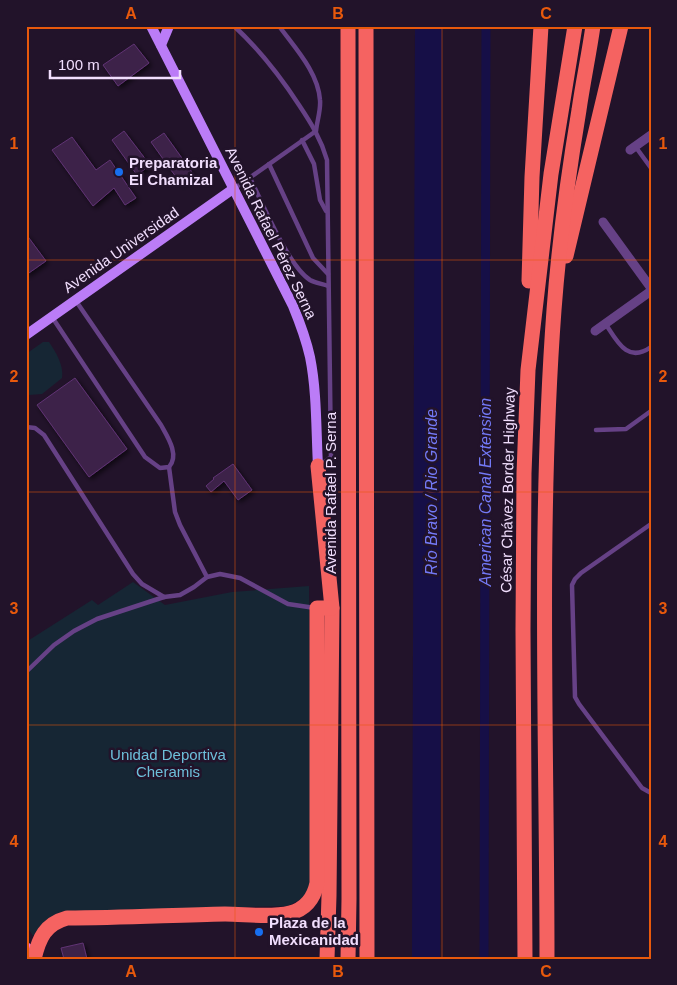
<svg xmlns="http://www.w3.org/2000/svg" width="677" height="985" viewBox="0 0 677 985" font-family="Helvetica,sans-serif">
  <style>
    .green { fill: #162634 }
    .water { fill: #160f47 }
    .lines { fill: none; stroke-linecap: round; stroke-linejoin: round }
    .canal { stroke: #160f47; stroke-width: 9 }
    .building { fill: #3d204a; stroke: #603474; filter: url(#shadow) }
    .lane { stroke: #664186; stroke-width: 4.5 }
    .street { stroke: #664186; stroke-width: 9 }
    .secondary { stroke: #bb7cf7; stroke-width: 10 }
    .primary { stroke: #f66de5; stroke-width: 12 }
    .highway { stroke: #f56361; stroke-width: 15 }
    .grid { fill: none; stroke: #e8590c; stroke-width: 1; stroke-opacity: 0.55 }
    .poi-dot { fill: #176ff0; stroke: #22132a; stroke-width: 2 }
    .labels { text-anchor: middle; stroke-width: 5; stroke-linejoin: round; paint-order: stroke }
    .poi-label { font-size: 15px; font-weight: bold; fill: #f1defd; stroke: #22132a; text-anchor: start }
    .street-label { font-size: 15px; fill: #f1defd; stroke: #22132a }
    .park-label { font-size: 15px; fill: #6dbfda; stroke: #22132a }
    .water-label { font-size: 16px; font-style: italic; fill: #7379f6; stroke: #22132a }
    .neatline { fill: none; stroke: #e8590c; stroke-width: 2 }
    .grid-label { font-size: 16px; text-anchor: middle; font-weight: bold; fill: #e8590c }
  </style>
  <defs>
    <filter id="shadow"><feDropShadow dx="2.5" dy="2.5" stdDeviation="2.5" flood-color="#0009"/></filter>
  </defs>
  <rect width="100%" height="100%" fill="#22132a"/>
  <g class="green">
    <path d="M43,342H49C56,352 64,366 62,378L42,394L29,395L26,391V354Z"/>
    <path d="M133,582L165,605L232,592L309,586L311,884C306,898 300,900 287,906L64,911C50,915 41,924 33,936L26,925V642L92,600L98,605Z"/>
  </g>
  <path class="water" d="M415,26H442L440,959H412Z"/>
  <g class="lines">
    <path class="canal" d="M484,959L486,26"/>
  </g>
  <g class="building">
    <path d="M134,44L149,63L118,86L103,65Z"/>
    <path d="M124,131L150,165L137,175L112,140Z"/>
    <path d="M164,133L194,175L181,184L151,142Z"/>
    <path d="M72,137L96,170L110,160L136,198L125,205L114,188L93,206L52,150Z"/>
    <path d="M26,234L46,261L26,275Z"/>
    <path d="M75,378L127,449L89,477L37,405Z"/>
    <path d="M233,464L252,490L238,500L224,481L211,492L206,486L214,479L213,478Z"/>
    <path d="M83,943L87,959H64L61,948Z"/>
  </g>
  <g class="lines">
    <g class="lane">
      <path d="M234,26C260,50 280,76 299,105C311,123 321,139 327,160L331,457L320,465"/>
      <path d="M302,140L314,164L320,200L326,211"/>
      <path d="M635,146L651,168"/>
      <path d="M269,164L313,258L328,274"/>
      <path d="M250,178C262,202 288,266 310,280C315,283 323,284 328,286"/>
      <path d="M235,188L316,131C317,121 321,110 320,100C318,72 295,48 279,26"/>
      <path d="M52,317L145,457L160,468L169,467C180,455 167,436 161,425L76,301"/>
      <path d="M605,323C617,341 627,364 651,347"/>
      <path d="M26,427L35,428L44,435L133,574L142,584L164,597"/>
      <path d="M596,430L626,429L651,411"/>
      <path d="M169,467L175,512L180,525L207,577"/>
      <path d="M651,524L581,573L575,579L572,585L575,697L579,704L642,788L651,793"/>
      <path d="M26,672L54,645L74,631L97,619L164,597L180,595L194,587L207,577L220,574L240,578L288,604L315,608"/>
    </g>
    <g class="street">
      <path d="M630,150L651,135"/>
      <path d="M603,222L651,288"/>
      <path d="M595,331L651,291"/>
    </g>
    <g class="secondary">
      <path d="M151,26L293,306C300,323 306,339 310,357C317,392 316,430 318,466"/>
      <path d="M161,45L169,26"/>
      <path d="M26,335L233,189"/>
    </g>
    <path class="primary" d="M26,948L33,959"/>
    <g class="highway">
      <path d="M366,26L367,959"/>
      <path d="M566,256L621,26"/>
      <path d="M529,281L532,177L541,26"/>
      <path d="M318,466L332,608L329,896L327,959"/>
      <path d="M34,959C39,938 45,924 67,918C120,918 173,915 225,914C245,914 271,918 290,913C306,909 314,898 317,883V608H332"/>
      <path d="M348,959L349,899L348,26"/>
      <path d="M525,959L523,630L524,473L528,370L551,174L575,26"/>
      <path d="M547,959C547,743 538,526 554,310C559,243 568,176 579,110C583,82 589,54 593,26"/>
    </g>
  </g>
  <path class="grid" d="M235,26V959M442,26V959M26,260H651M26,492H651M26,725H651"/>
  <g class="poi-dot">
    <circle cx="119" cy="172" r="5"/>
    <circle cx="259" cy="932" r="5"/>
  </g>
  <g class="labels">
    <g class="poi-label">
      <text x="129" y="168">Preparatoria<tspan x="129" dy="17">El Chamizal</tspan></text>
      <text x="269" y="928">Plaza de la<tspan x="269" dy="17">Mexicanidad</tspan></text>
    </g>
    <g class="street-label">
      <text transform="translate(271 233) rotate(64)" y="5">Avenida Rafael Pérez Serna</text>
      <text transform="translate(121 250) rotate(-35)" y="5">Avenida Universidad</text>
      <text transform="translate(508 490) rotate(-89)" y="5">César Chávez Border Highway</text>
      <text transform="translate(331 493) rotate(-90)" y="5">Avenida Rafael P. Serna</text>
    </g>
    <g class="park-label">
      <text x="168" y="760">Unidad Deportiva<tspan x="168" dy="17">Cheramis</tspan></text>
    </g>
    <g class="water-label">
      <text transform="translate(431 492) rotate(-90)" y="6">Río Bravo / Rio Grande</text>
      <text transform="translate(485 492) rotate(-90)" y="6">American Canal Extension</text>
    </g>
  </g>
  <rect width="677" height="985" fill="none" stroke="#22132a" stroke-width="55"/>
  <path d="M50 70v8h130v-8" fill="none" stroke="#f1defd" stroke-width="2.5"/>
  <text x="58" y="70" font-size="15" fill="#f1defd" stroke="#22132a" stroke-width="4" paint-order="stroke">100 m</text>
  <rect x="28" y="28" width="622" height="930" class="neatline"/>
  <g class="grid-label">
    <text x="131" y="19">A</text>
    <text x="338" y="19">B</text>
    <text x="546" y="19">C</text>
    <text x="14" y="149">1</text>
    <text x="663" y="149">1</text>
    <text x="14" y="382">2</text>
    <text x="663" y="382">2</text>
    <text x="14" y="614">3</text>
    <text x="663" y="614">3</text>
    <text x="14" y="847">4</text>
    <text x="663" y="847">4</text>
    <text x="131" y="977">A</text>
    <text x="338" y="977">B</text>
    <text x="546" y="977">C</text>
  </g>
</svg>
